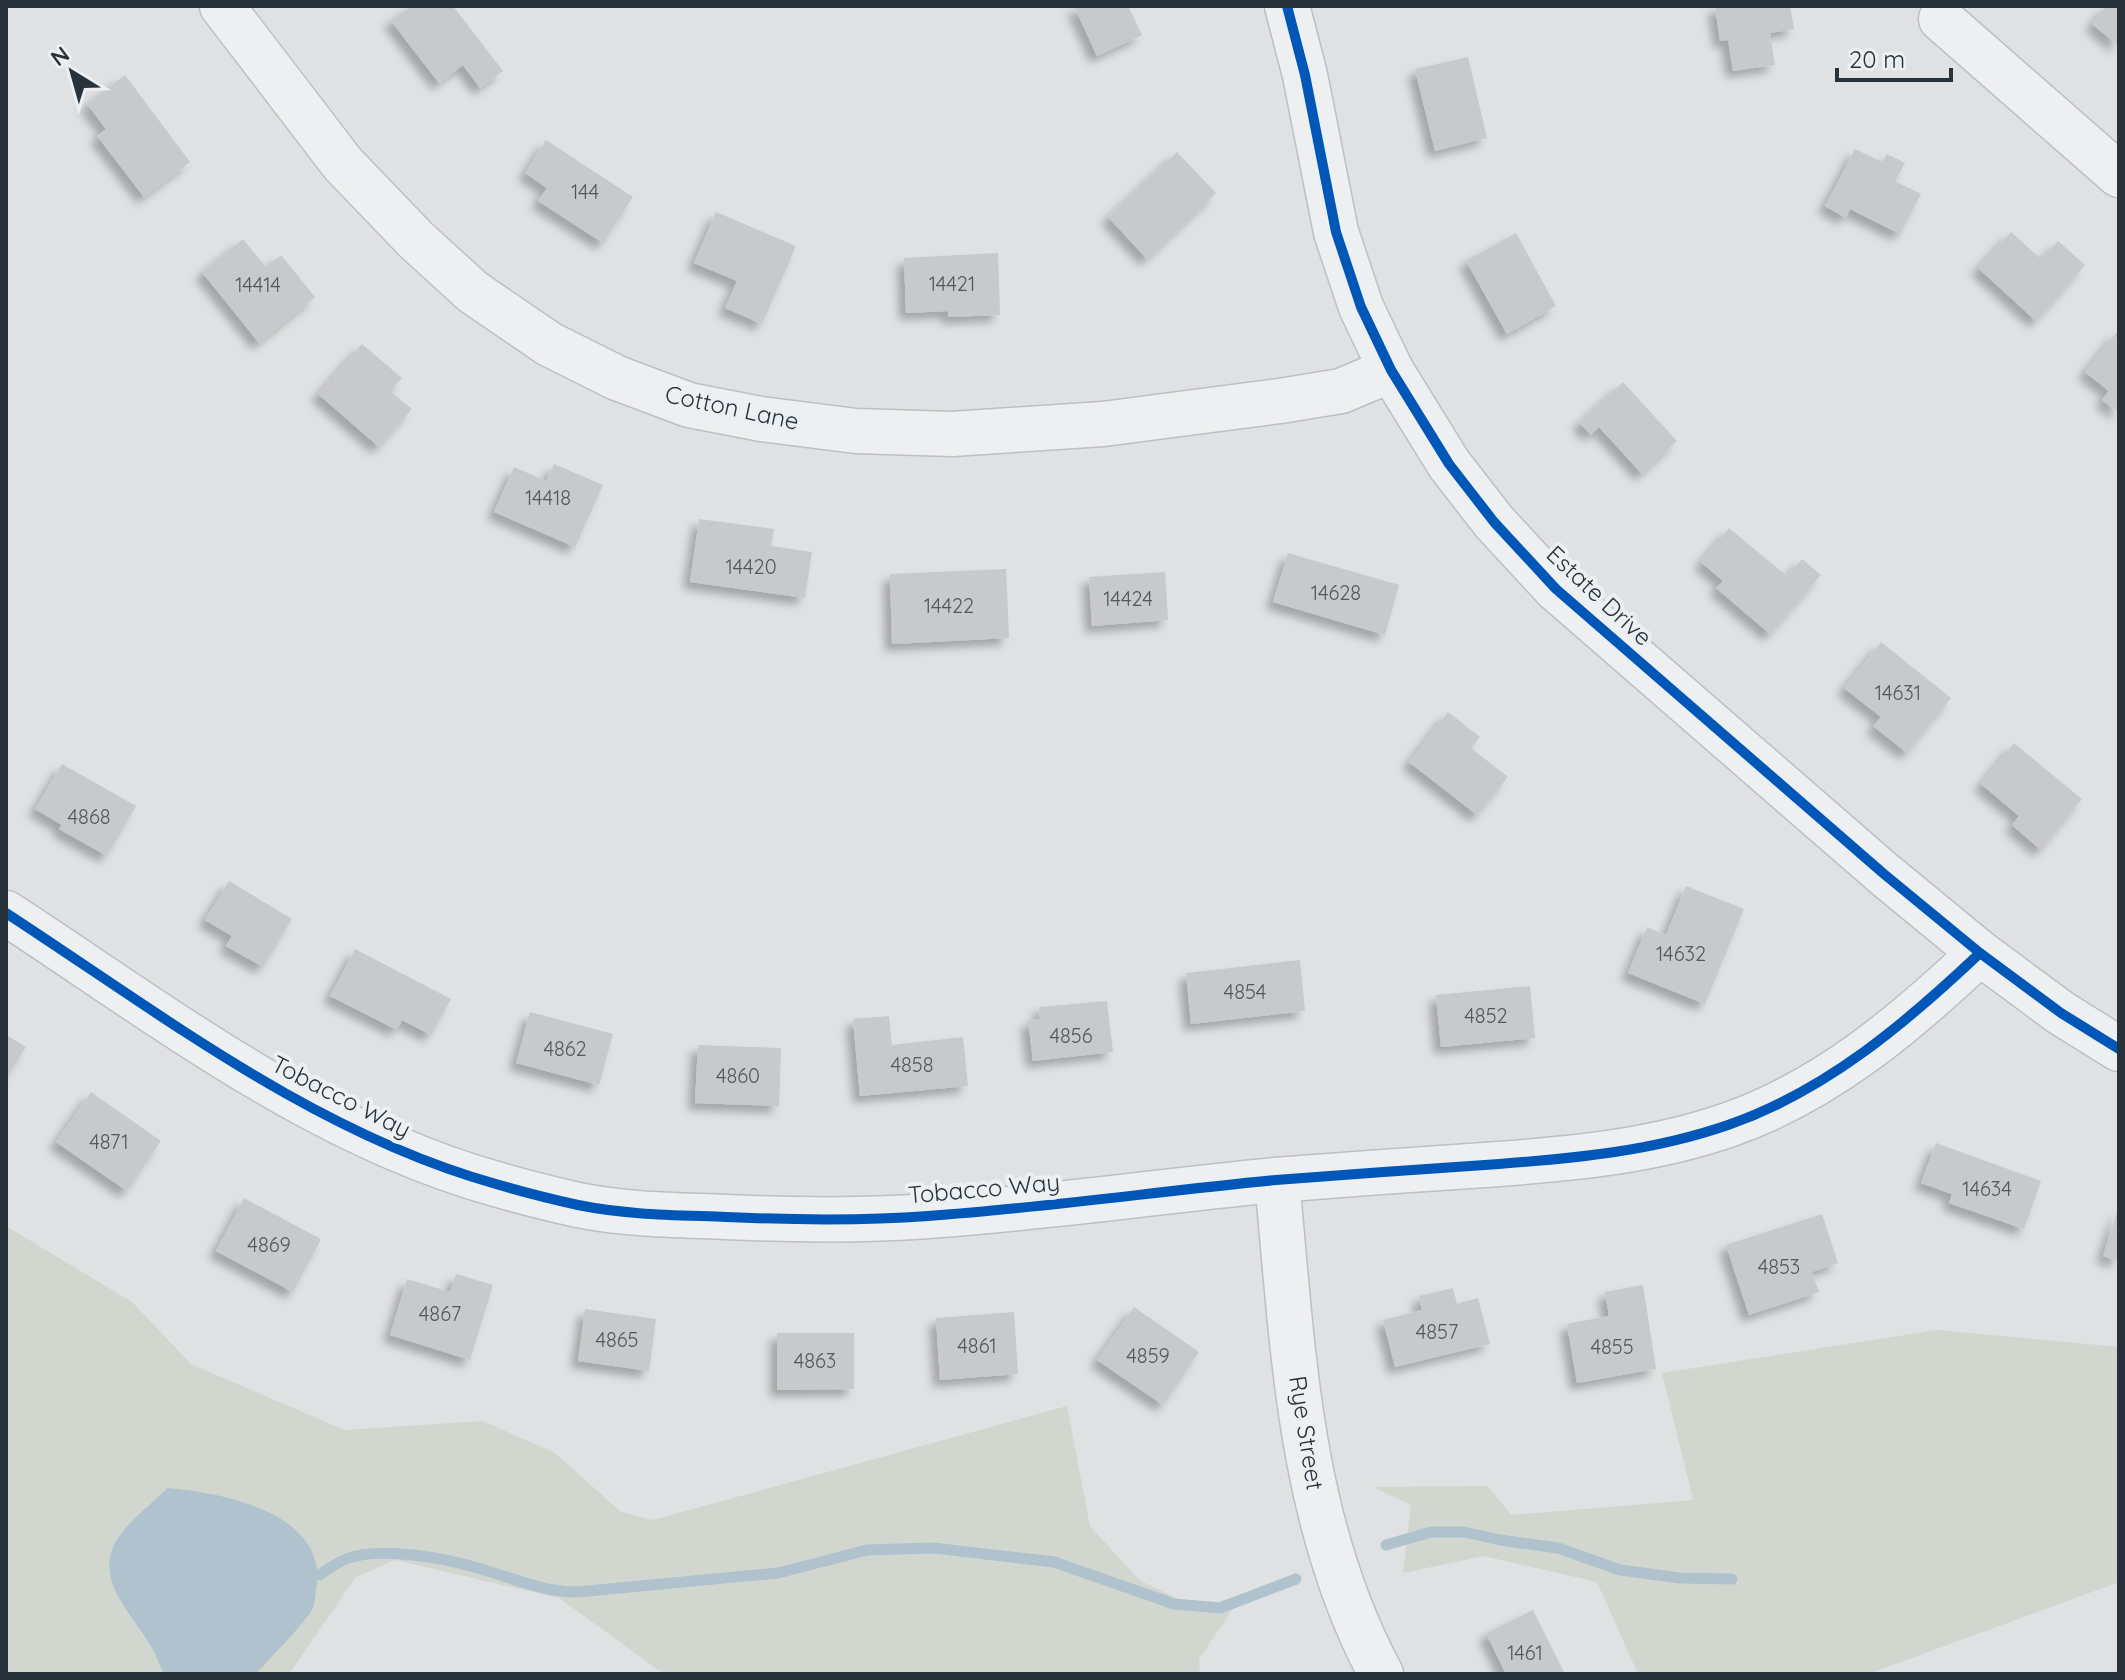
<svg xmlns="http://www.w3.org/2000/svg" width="2125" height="1680" viewBox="0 0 2125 1680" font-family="Quicksand,sans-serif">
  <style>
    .green { fill: #d1d7cf }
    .water { fill: #afc2cd }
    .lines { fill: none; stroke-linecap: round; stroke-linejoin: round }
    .stream { stroke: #afc2cd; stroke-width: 11 }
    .building { fill: #c7c9cb; filter: url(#shadow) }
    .minor-casing { stroke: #bdbfc1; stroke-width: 47 }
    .minor { stroke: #eeeff0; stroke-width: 44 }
    .cycleway-casing { stroke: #ecf0f3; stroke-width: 15 }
    .cycleway { stroke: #0057b8; stroke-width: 10 }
    .labels { text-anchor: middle; stroke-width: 8; stroke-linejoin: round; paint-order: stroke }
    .number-label { font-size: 20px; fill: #505860 }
    .street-label { font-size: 24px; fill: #27323b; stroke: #ecf0f3 }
  </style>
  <defs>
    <filter id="shadow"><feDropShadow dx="-7" dy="7" stdDeviation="4" flood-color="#0004"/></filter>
  </defs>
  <rect width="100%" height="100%" fill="#dfe1e3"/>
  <g class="green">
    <path d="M6,1226L132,1302L191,1364L344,1430L483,1421L555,1453L621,1512L653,1520L1067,1406L1090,1526L1139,1580L1192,1606L1238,1601L1199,1659L1200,1674H664L559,1598L395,1560L356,1577L289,1674H256L281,1643L119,1600L152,1648L164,1674H6Z"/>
    <path d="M1937,1330L2119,1347V1582L1868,1674H1638L1597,1582L1484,1556L1403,1573L1411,1505L1373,1487L1488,1486L1511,1515L1693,1500L1662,1373Z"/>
  </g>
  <path class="water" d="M168,1488C224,1493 330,1513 316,1590C315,1596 315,1603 313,1608C308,1620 267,1661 256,1674H164C159,1665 156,1654 150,1645C133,1616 95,1581 115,1543C127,1522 150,1505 168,1488Z"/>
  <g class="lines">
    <g class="stream">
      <path d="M1386,1545L1431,1532H1464L1500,1540L1558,1548L1620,1570L1680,1578L1732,1579"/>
      <path d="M319,1575C327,1570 336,1563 346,1559C380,1546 446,1558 481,1569C513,1578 542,1592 577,1592L778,1573L867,1550L933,1548L1054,1562L1174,1604L1220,1608L1296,1579"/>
    </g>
  </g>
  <g class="building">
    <path d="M411,6H453L503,71L480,88L463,65L439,83L391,21Z"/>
    <path d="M1074,6H1128L1142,35L1097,56Z"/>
    <path d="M1715,6H1790L1794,29L1770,33L1775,65L1733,71L1728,40L1720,41Z"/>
    <path d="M2106,6H2119V46L2092,24Z"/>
    <path d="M1468,57L1487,138L1435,151L1415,69Z"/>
    <path d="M125,75L190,162L144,197L97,136L106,129L87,104Z"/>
    <path d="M546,140L633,197L603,243L538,201L547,188L525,173Z"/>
    <path d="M1855,149L1882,162L1887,154L1905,163L1895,181L1921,194L1900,234L1850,209L1846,218L1825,206Z"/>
    <path d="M1177,152L1216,193L1147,259L1108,217Z"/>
    <path d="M716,212L796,246L762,324L725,308L737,281L694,263Z"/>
    <path d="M2011,232L2041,259L2058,241L2085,265L2036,321L1978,268Z"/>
    <path d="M1516,233L1556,306L1507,334L1466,261Z"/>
    <path d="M243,239L266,267L281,255L315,297L259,343L202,272Z"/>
    <path d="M998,253L1000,315L948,317V311L906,313L904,258Z"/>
    <path d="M2119,329V413L2102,400L2109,391L2085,372Z"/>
    <path d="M362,344L402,378L390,391L412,409L379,447L318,394Z"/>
    <path d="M1623,382L1677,441L1642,474L1599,427L1591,435L1579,423Z"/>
    <path d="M554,464L603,485L575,547L494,512L514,467L546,481Z"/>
    <path d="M699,519L774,529L771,546L812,552L805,598L690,582Z"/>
    <path d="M1729,528L1787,576L1802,559L1821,575L1770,634L1716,588L1723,581L1701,562Z"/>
    <path d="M1288,553L1399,585L1385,635L1273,602Z"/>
    <path d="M1006,569L1009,638L892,644L890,574Z"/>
    <path d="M1165,572L1168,620L1092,626L1089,577Z"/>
    <path d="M1881,642L1951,698L1907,753L1873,726L1881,717L1844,688Z"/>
    <path d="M1448,712L1480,737L1471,748L1508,777L1477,815L1409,762Z"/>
    <path d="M2014,743L2082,799L2041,850L2012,825L2019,816L1981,784Z"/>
    <path d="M62,764L136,806L107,856L59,829L62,825L35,809Z"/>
    <path d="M229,881L292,919L263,967L226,946L232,936L205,920Z"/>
    <path d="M1686,886L1744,909L1705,1004L1628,973L1647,927L1666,935Z"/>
    <path d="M355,949L451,999L431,1035L402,1020L397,1030L330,996Z"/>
    <path d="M1300,960L1305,1011L1191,1024L1186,973Z"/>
    <path d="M1530,986L1535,1038L1441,1047L1436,995Z"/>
    <path d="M1107,1001L1113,1052L1033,1061L1028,1020L1040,1019L1039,1007Z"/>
    <path d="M530,1012L613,1034L599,1085L516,1063Z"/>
    <path d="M889,1016L892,1045L963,1037L968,1086L860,1096L853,1019Z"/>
    <path d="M6,1035L26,1047L6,1078Z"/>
    <path d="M698,1045L781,1048L779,1106L695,1103Z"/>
    <path d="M91,1092L161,1141L127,1191L56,1142Z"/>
    <path d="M1936,1143L2041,1181L2024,1229L1949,1203L1952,1194L1921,1183Z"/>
    <path d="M244,1198L321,1239L293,1292L216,1251Z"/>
    <path d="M2118,1209H2119V1261L2103,1256Z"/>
    <path d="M1822,1214L1838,1263L1812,1272L1819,1292L1749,1315L1726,1245Z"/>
    <path d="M456,1274L493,1285L470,1360L390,1335L407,1279L450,1292Z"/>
    <path d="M1643,1285L1656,1369L1577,1383L1567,1324L1609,1316L1605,1292Z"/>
    <path d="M1453,1288L1457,1304L1478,1298L1490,1344L1395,1367L1383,1320L1422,1310L1419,1296Z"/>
    <path d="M1134,1307L1199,1352L1163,1405L1097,1360Z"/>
    <path d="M585,1309L656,1319L649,1371L578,1361Z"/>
    <path d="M1014,1312L1018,1374L940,1380L936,1318Z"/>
    <path d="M777,1333H854V1389L777,1390Z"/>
    <path d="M1533,1610L1565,1674H1506L1486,1633Z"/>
  </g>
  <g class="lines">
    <defs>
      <g id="minor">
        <path d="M222,6L343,164L416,240L473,292L549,344L617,378L689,405L761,419L856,431L952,434L1103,424L1280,401L1341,391L1391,370"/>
        <path d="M1287,6L1305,75L1336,232L1361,307L1391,370L1449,464L1494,522L1556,589L1884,874L1980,953L2061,1013L2119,1049"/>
        <path d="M1941,19L2119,175"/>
        <path d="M6,913C161,1014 316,1134 496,1184C523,1192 551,1199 578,1205C627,1215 677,1215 726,1217C794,1220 861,1221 928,1216C1044,1208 1160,1191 1276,1180C1350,1174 1425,1169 1499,1164C1577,1158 1653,1151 1728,1125C1826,1091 1906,1023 1980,953"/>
        <path d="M1277,1180C1293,1349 1299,1522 1381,1674"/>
      </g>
    </defs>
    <use href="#minor" class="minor-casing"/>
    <use href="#minor" class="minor"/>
    <defs>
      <g id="cycleway">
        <path d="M1287,6L1305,75L1336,232L1361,307L1391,370L1449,464L1494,522L1556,589L1884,874L1980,953L2061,1013L2119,1049"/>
        <path d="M6,913C161,1014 316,1134 496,1184C523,1192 551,1199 578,1205C627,1215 677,1215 726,1217C794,1220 861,1221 928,1216C1044,1208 1160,1191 1276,1180C1350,1174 1425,1169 1499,1164C1577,1158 1653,1151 1728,1125C1826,1091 1906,1023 1980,953"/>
      </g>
    </defs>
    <use href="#cycleway" class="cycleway-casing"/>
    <use href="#cycleway" class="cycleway"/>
  </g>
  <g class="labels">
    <g class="number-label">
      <text x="585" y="199">144</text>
      <text x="952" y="291">14421</text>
      <text x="258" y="292">14414</text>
      <text x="548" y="505">14418</text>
      <text x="751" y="574">14420</text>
      <text x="1336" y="600">14628</text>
      <text x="1128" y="606">14424</text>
      <text x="949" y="613">14422</text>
      <text x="1898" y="700">14631</text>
      <text x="89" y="824">4868</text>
      <text x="1681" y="961">14632</text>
      <text x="1245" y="999">4854</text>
      <text x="1486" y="1023">4852</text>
      <text x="1071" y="1043">4856</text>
      <text x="565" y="1056">4862</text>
      <text x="912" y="1072">4858</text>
      <text x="738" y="1083">4860</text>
      <text x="109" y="1149">4871</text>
      <text x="1987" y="1196">14634</text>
      <text x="269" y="1252">4869</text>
      <text x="1779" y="1274">4853</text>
      <text x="440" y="1321">4867</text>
      <text x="1437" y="1339">4857</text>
      <text x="617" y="1347">4865</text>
      <text x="977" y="1353">4861</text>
      <text x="1612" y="1354">4855</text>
      <text x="1148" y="1363">4859</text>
      <text x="815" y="1368">4863</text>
      <text x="1525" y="1660">1461</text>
    </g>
    <g class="street-label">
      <text transform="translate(732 408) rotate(12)" y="8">Cotton Lane</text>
      <text transform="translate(1599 596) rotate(43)" y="8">Estate Drive</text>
      <text transform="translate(341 1097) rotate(27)" y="8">Tobacco Way</text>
      <text transform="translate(984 1189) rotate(-5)" y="8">Tobacco Way</text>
      <text transform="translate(1306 1433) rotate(81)" y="8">Rye Street</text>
    </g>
  </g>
  <rect width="2125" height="1680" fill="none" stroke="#27323b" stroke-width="16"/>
  <g transform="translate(72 72) rotate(323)" stroke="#ecf0f3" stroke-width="6" paint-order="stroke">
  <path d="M0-6L14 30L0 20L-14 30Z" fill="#27323b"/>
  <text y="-12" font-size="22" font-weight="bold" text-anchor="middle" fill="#27323b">N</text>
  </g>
  <path d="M1837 68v12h114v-12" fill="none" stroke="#27323b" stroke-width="4"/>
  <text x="1849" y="68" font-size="24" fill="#27323b" stroke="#ecf0f3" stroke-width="6" paint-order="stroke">20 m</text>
</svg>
